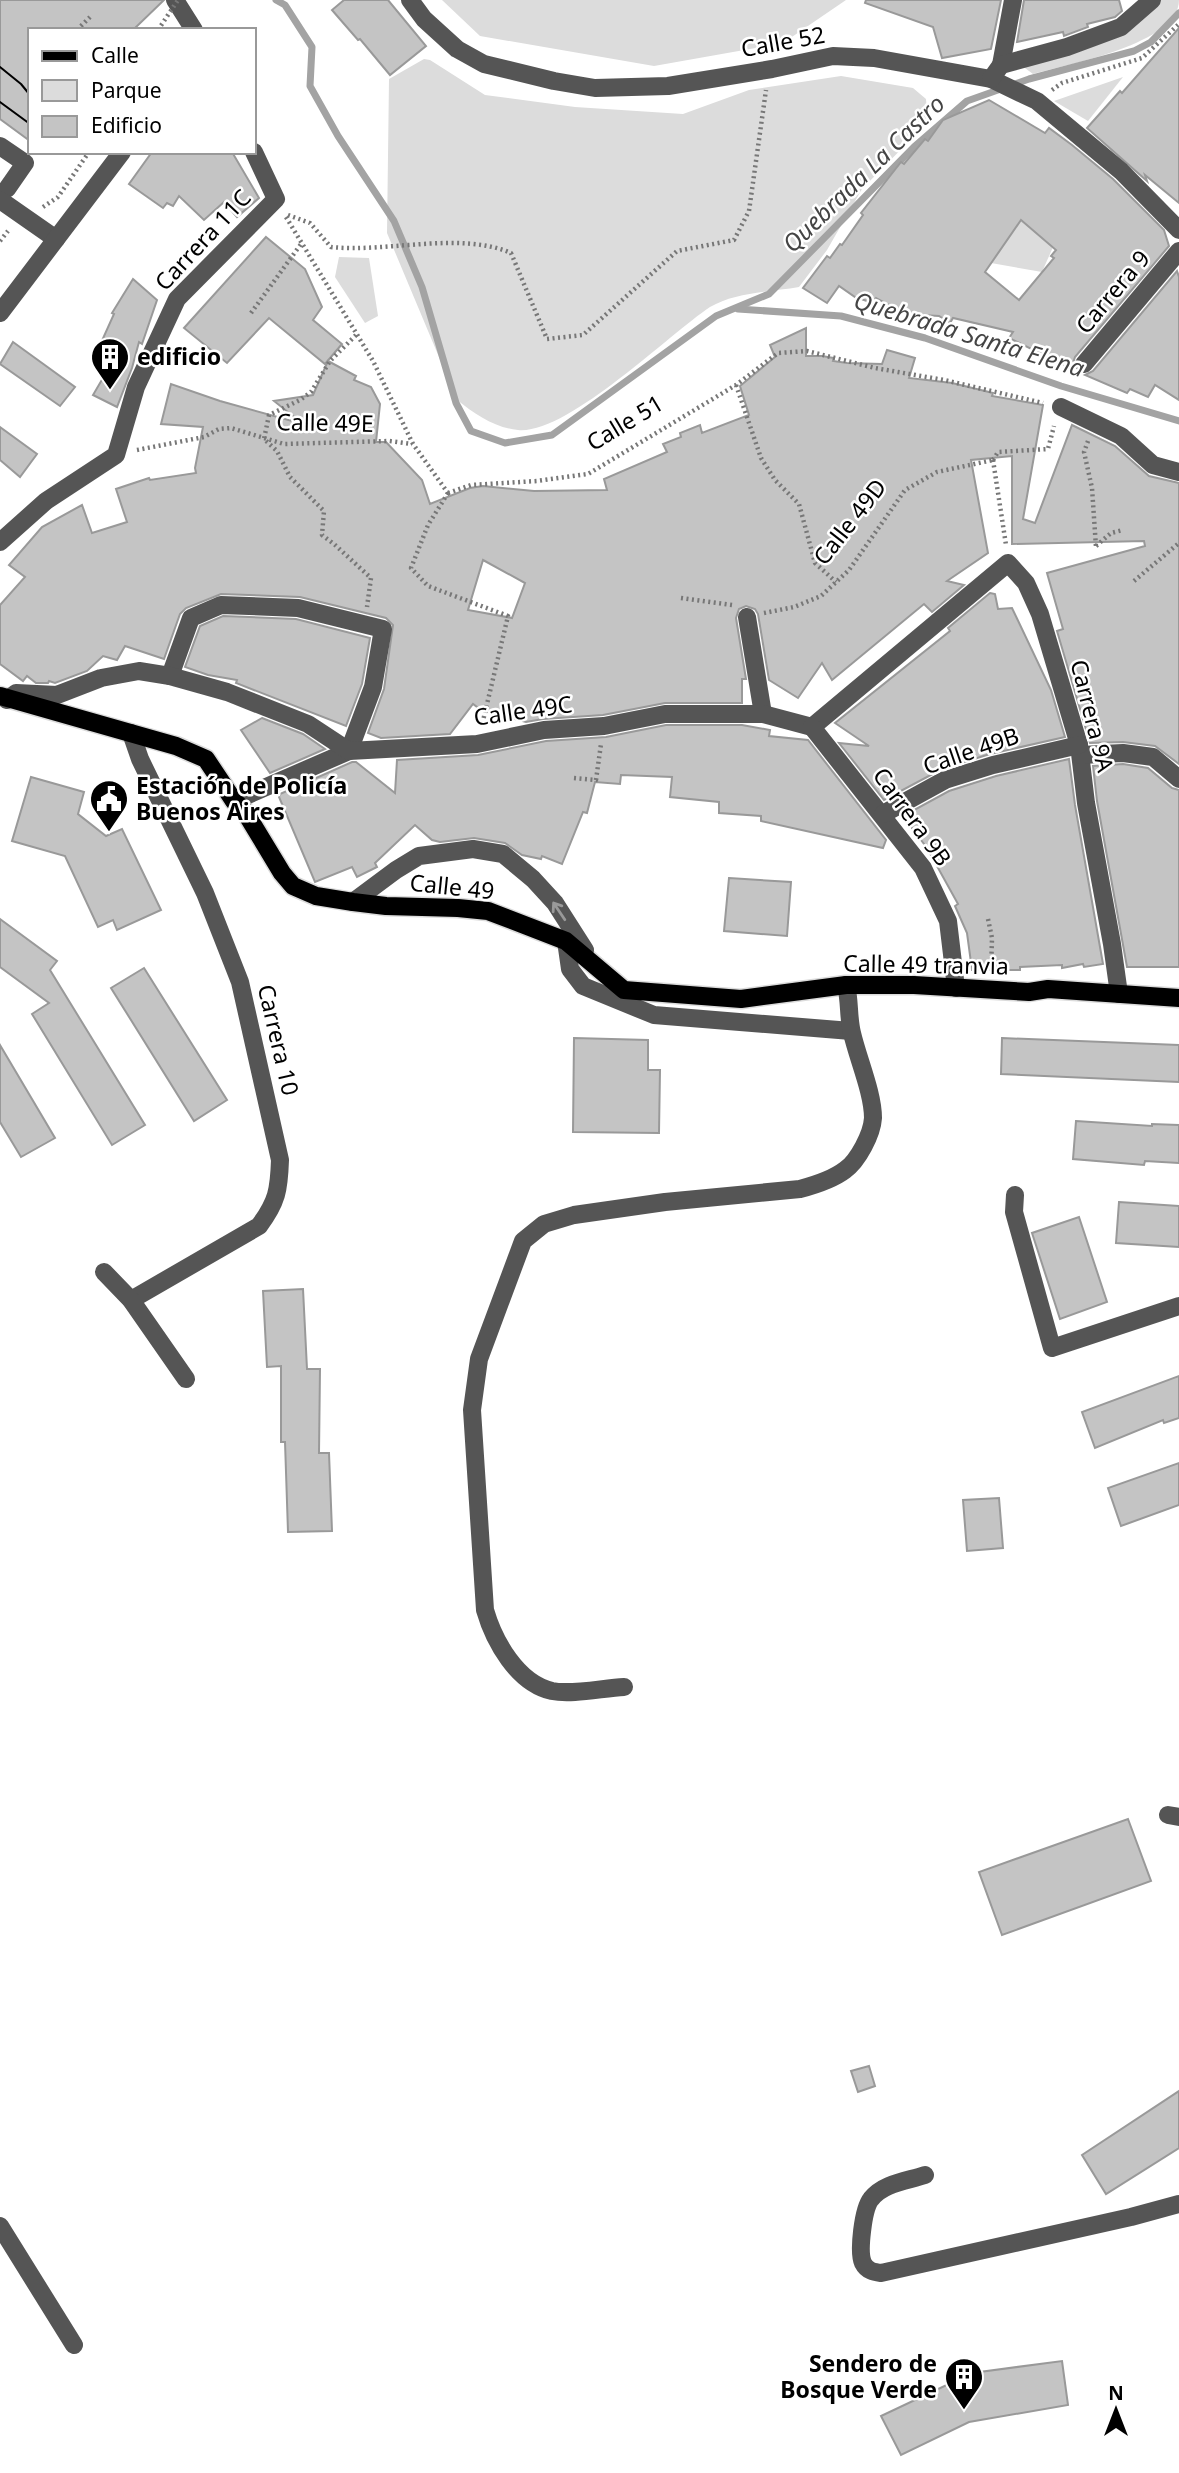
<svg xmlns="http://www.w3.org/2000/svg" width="1179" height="2473" viewBox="0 0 1179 2473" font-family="'Noto Sans',sans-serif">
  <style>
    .green { fill: #dcdcdc }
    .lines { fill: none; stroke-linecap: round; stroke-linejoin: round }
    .stream { stroke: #a3a3a3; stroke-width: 7 }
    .building { fill: #c4c4c4; stroke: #999; stroke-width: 2; fill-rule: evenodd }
    .major-casing { stroke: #dbdbdb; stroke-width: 21 }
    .path { stroke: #777; stroke-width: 4.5; stroke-dasharray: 2 3.5; stroke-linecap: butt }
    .minor { stroke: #555; stroke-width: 18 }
    .major { stroke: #000; stroke-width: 18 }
    .tram { stroke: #000; stroke-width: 2 }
    .path-bridge { stroke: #777; stroke-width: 4.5; stroke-dasharray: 2 3.5; stroke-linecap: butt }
    .oneway { stroke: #999 }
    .labels { text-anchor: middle; stroke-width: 5; stroke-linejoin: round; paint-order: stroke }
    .street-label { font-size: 23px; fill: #000; stroke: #fff }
    .poi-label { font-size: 23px; font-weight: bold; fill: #000; stroke: #fff; text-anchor: start }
    .water-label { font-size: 24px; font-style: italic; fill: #444; stroke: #fff }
  </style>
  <rect width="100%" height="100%" fill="#fff"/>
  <g class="green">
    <path d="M442,0H846L783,43L654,66L480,36Z"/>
    <path d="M1159,0H1179C1179,44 1068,64 1033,74L1021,65Z"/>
    <path d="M424,59L430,60L485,95L575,107L683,114L749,90L841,76L913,88L926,99L928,122L862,189L827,250L799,287C770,292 735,292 710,307C668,335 567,435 518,430C495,428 475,414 457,400L387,233L389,79Z"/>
    <path d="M1123,77L1088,121L1054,101Z"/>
    <path d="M1037,197L1053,247L1042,272L991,263Z"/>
    <path d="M339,257L369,258L378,316L365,323L335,277Z"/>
  </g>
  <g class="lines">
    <g class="stream">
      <path d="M276,0L285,5L312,47L310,86L338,136L394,221L422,287L456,403L471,431L505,443L552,435L716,316L769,294L914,147L967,101L1029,79L1134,51L1151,42L1179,13"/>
      <path d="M738,309L841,316L925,338L1061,386L1179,421"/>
    </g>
  </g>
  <g class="building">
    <path d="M0,0H164L133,30H30V141L0,119Z"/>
    <path d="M344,0H388L426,46L390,75L360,39L358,40L332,10Z"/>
    <path d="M866,0H1001L991,49L942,58L933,27L865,3Z"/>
    <path d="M1024,0H1119L1122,11L1115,17L1087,24L1088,27L1064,36L1063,32L1017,42Z"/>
    <path d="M1179,28V203L1145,175L1147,181L1087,128L1120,91L1122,93Z"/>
    <path d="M989,100L1045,133L1049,128L1072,145L1113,179L1164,230L1169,246L1075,357L1073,363L1074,370L1009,338L1013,332L953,318L950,323L939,316L922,315L919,321L876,298L873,303L855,297L839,286L827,303L803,288L827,256L830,258L840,244L842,245L863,215L861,213L901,162L904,164L925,139L928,141L943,120ZM1021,220L1056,250L1051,256L1054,258L1019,300L985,272Z"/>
    <path d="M152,152H232L259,198L237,217L224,202L204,220L179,196L173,206L167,203L163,208L129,184Z"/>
    <path d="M266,237L305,269L322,307L313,320L342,344L325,364L269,318L227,363L184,328Z"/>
    <path d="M1177,271L1179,277V400L1155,385L1148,397L1130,389L1127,393L1085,375L1093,371Z"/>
    <path d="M133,279L157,300L142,344L139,342L132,368L117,407L93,395L117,354L100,345L114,314L112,313Z"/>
    <path d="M806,328V356H822L834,358L833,361L847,363L882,364L887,350L915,358L909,378L952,383L993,393L992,396L1043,405L1023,519L1035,523L1072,425L1115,446L1149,476L1179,483V764L1155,746L1123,742L1090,743L1057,631L1063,629L1047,573L1145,546L1144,541L1012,544V456L971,460L988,553L947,581L964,585L932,612L924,604L832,680L822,663L798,698L769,680L758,614L755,609L746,606L739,609L736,618L746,679H742V703H665L603,715L543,719L526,722L481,710L473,704L450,734L381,738L368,733L384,689L393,625L386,618L300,597L221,594L186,608L180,614L164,659L125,646L117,660L103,656L87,671L55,683L49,681L48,683H36L27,676L23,681L0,664V605L25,577L9,565L42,527L82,505L92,533L127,522L116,489L149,478L150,480L196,473L195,468L203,427L161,424L171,384L220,401L303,424L274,401L313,395L328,361L356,376L354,380L371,387L380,404L376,442H386L422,480L430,504L470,488L483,486L534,491L607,490L604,479L667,452L663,444L681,437L680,433L700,425L702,433L749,415L740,386L775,357L770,345ZM483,560L525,583L512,618L468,610Z"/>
    <path d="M13,342L75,387L60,406L0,364Z"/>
    <path d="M0,427L37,454L20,477L0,460Z"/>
    <path d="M990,593L995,594L998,609L1012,608L1051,690L1065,737L990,754L942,769L884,800L839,743L869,746L835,723L950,631L948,628Z"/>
    <path d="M223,616L296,619L370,638L362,684L346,726L236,683L237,680L208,675L185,667L200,626Z"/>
    <path d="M262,718L303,734L325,749L270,773L241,730Z"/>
    <path d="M666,725H742L770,730L769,736L808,740L886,840L883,848L761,821V816L719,813V802L670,797L672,777L621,775L620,784L595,782L587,813L583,812L562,864L542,856L541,859L522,855L505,843L474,838L440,842L432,840L415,825L375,863L377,867L357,877L352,867L315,882L279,797L280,794L352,762H356L395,793L397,760L478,755L546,741L606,737Z"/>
    <path d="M1069,759L1075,805L1103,964L1084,967L1083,964L1062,968V965L1020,967V970H972L967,933L955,906L958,904L927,848L903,816L949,791L996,776Z"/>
    <path d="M1123,764L1148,768L1172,788L1179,790V967H1127L1097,801L1093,766Z"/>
    <path d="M31,777L84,792L78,814L106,836L122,829L161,910L117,930L113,920L98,927L65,856L12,841Z"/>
    <path d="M729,878L791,882L787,936L724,931Z"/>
    <path d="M0,919L57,961L50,970L145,1125L112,1145L32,1014L49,1003L0,967Z"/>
    <path d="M144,968L227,1100L194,1121L111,988Z"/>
    <path d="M574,1038L648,1040V1070H660L659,1133L573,1132Z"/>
    <path d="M1002,1038L1179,1045V1082L1001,1074Z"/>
    <path d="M0,1045L55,1138L21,1157L0,1122Z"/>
    <path d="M1076,1121L1152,1126V1124L1179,1125V1163L1145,1161L1144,1165L1073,1159Z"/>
    <path d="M1119,1202L1179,1206V1247L1116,1243Z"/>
    <path d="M1079,1217L1107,1302L1060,1319L1032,1233Z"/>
    <path d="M303,1289L307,1369H320L319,1453H329L332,1531L288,1532L285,1442H281V1366L267,1367L263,1291Z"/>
    <path d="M1179,1376V1418L1164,1423L1163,1420L1095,1448L1082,1412Z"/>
    <path d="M1179,1463V1505L1121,1526L1108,1488Z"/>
    <path d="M999,1498L1003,1548L967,1551L963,1500Z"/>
    <path d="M1128,1819L1151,1881L1002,1935L979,1872Z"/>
    <path d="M869,2066L875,2086L858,2092L851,2071Z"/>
    <path d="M1179,2091V2148L1106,2194L1082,2155Z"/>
    <path d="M1062,2361L1068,2405L969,2422L901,2455L881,2416L972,2373Z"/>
  </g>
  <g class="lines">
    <defs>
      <path id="major" d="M0,696L176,746L206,759L234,801L244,810L282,873L293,886L316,896L353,902L386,906L458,908L488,911L566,941L624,990L741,999L846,985H914L1029,992L1048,989L1179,998"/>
    </defs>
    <use href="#major" class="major-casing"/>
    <g class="path">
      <path d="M77,30L90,17"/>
      <path d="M1052,90L1062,83L1142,58L1179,24"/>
      <path d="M43,207L58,197L89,152"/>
      <path d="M288,215L310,223L331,247C387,253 460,231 511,253L547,339L583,335L677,251L734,240L749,211L766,90"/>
      <path d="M286,217L373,361L413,444L448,493"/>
      <path d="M0,241L8,231"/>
      <path d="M251,313L301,244"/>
      <path d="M356,335L330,361L311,392L300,400L269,415L264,439L277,451L290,477L324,511L322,535L334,544L371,578L367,607"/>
      <path d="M736,385L761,458L775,480L799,504L815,563L836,582"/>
      <path d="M1088,441L1084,452L1092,488L1096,547"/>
      <path d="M137,450L204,437L219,429L231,428L284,444L389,441L412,444"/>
      <path d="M993,460L998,452L1048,449L1054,426"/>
      <path d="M993,460L1006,545"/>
      <path d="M448,493L471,485L537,481L588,474L736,385L778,353L807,351L875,368L944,380L1043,403"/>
      <path d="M448,493L428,525L411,568L428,586L508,616L482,725"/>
      <path d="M1096,546L1111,533L1123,530"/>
      <path d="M1134,581L1179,543"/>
      <path d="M681,598L732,605"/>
      <path d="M764,613L794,607L821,596L849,570L905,490L937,472L993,460"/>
      <path d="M574,778L596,780L601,744"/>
      <path d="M988,919L992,938L991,972"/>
    </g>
    <g class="minor">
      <path d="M175,0L194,30"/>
      <path d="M410,0L424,19L457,49L484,64L554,81L595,88L668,86L772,69L833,56L874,58L991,79L1037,101L1121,171L1179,230"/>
      <path d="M1001,65L1013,0"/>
      <path d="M991,79L1001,65L1067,47L1121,27L1152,0"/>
      <path d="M0,146L25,163L7,189"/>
      <path d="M0,200L56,239"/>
      <path d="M0,313L122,152"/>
      <path d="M1084,364L1179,251"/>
      <path d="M1061,407L1121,436L1153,465L1179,472"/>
      <path d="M0,542L46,501L116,455L136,387L177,299L276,199L254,152"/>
      <path d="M747,617L763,714"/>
      <path d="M170,676L191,618L221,605L298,608L383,629L373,687L349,751L234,801"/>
      <path d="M7,700L16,693L57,695L101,678L139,671L170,676L227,692L308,724L349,751L477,744L544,730L604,726L665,714H763L812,727L1008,563L1026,583L1040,614L1079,745L1086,803L1112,944L1119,994"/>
      <path d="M812,727L923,868L948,921L956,988"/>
      <path d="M131,733L140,759L205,893L240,982L280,1160C279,1190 277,1202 259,1226L131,1300"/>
      <path d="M1081,755L1123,753L1153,757L1179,779"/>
      <path d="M883,814L945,780L993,765L1079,745"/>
      <path d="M353,902L396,870L419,856L473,849L503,854L533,879L555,903L585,950"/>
      <path d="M566,941L570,969L583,986L654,1015L851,1031"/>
      <path d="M1015,1195L1014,1212L1052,1348L1179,1306"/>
      <path d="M104,1272L131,1300L186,1379"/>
      <path d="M624,1687C603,1688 572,1695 552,1691C517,1683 494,1641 485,1610L472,1410L479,1359L523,1241L544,1224L574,1215L665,1202L800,1189C815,1185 832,1180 845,1170C858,1161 872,1134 873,1118C873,1093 858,1059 852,1033C848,1017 850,1001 846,985"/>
      <path d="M1168,1815L1179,1817"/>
      <path d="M925,2175C907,2181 883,2183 871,2199C863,2209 858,2252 863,2263C867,2271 874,2272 881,2273L1131,2217L1179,2204"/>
      <path d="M0,2226L74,2345"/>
    </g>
    <use href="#major" class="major"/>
    <g class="tram">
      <path d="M0,67L21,84L30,95"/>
      <path d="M0,102L30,124"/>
    </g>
    <path class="path-bridge" d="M158,30L178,0"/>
  </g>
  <defs><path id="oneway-shaft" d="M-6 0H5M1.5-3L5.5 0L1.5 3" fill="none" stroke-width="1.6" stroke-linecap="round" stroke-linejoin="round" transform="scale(1.75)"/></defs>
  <use class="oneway" href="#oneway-shaft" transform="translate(559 911) rotate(-124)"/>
  <defs>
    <symbol id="building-pin" viewBox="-11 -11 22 30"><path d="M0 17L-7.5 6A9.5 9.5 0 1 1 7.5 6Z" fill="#000" stroke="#fff"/><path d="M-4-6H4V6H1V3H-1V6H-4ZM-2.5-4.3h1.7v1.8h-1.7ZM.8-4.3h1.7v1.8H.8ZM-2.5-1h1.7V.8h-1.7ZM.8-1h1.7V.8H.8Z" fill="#fff"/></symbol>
    <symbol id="civic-pin" viewBox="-11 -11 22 30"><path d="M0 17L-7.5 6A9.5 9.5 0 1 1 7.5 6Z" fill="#000" stroke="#fff"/><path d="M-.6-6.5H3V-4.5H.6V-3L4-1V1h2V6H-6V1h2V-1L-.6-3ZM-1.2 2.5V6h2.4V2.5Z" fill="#fff"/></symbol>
  </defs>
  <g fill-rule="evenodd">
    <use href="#building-pin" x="88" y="335" width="44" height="60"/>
    <use href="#civic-pin" x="87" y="777" width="44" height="60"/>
    <use href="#building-pin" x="942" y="2355" width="44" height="60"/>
  </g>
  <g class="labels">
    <g class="street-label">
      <text transform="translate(783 42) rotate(-10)" y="8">Calle 52</text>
      <text transform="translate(203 240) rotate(-47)" y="8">Carrera 11C</text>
      <text transform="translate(1113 292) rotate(-50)" y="8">Carrera 9</text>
      <text transform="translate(325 423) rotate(1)" y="8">Calle 49E</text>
      <text transform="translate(625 423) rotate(-31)" y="8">Calle 51</text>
      <text transform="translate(850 522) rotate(-52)" y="8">Calle 49D</text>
      <text transform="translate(523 711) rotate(-8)" y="8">Calle 49C</text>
      <text transform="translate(1092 716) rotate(76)" y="8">Carrera 9A</text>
      <text transform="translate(971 751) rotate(-19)" y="8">Calle 49B</text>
      <text transform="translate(912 817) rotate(54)" y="8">Carrera 9B</text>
      <text transform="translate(452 887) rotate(6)" y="8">Calle 49</text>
      <text transform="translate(926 965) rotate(1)" y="8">Calle 49 tranvia</text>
      <text transform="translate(278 1040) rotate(77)" y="8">Carrera 10</text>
    </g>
    <g class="poi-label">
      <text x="137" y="365">edificio</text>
      <text x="136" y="794">Estación de Policía<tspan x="136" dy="26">Buenos Aires</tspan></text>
      <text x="937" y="2372" text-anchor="end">Sendero de<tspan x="937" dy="26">Bosque Verde</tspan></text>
    </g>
    <g class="water-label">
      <text transform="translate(864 174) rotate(-44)" y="8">Quebrada La Castro</text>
      <text transform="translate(969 335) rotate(17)" y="8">Quebrada Santa Elena</text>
    </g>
  </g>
  <rect x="28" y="28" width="228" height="126" fill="#ffffff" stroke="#999999" stroke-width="2"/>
  <rect x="42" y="51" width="35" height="10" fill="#000000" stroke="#999999" stroke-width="2"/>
  <text x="91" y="63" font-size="21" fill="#000000">Calle</text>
  <rect x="42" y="80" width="35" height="21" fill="#dcdcdc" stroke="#999999" stroke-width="2"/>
  <text x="91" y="98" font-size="21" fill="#000000">Parque</text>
  <rect x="42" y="116" width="35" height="21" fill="#c4c4c4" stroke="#999999" stroke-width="2"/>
  <text x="91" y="133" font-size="21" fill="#000000">Edificio</text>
  <g transform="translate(1116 2410)" stroke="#ffffff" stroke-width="5" paint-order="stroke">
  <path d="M0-5L12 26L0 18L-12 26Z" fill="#000000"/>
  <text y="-10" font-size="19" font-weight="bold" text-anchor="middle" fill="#000000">N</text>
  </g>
</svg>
